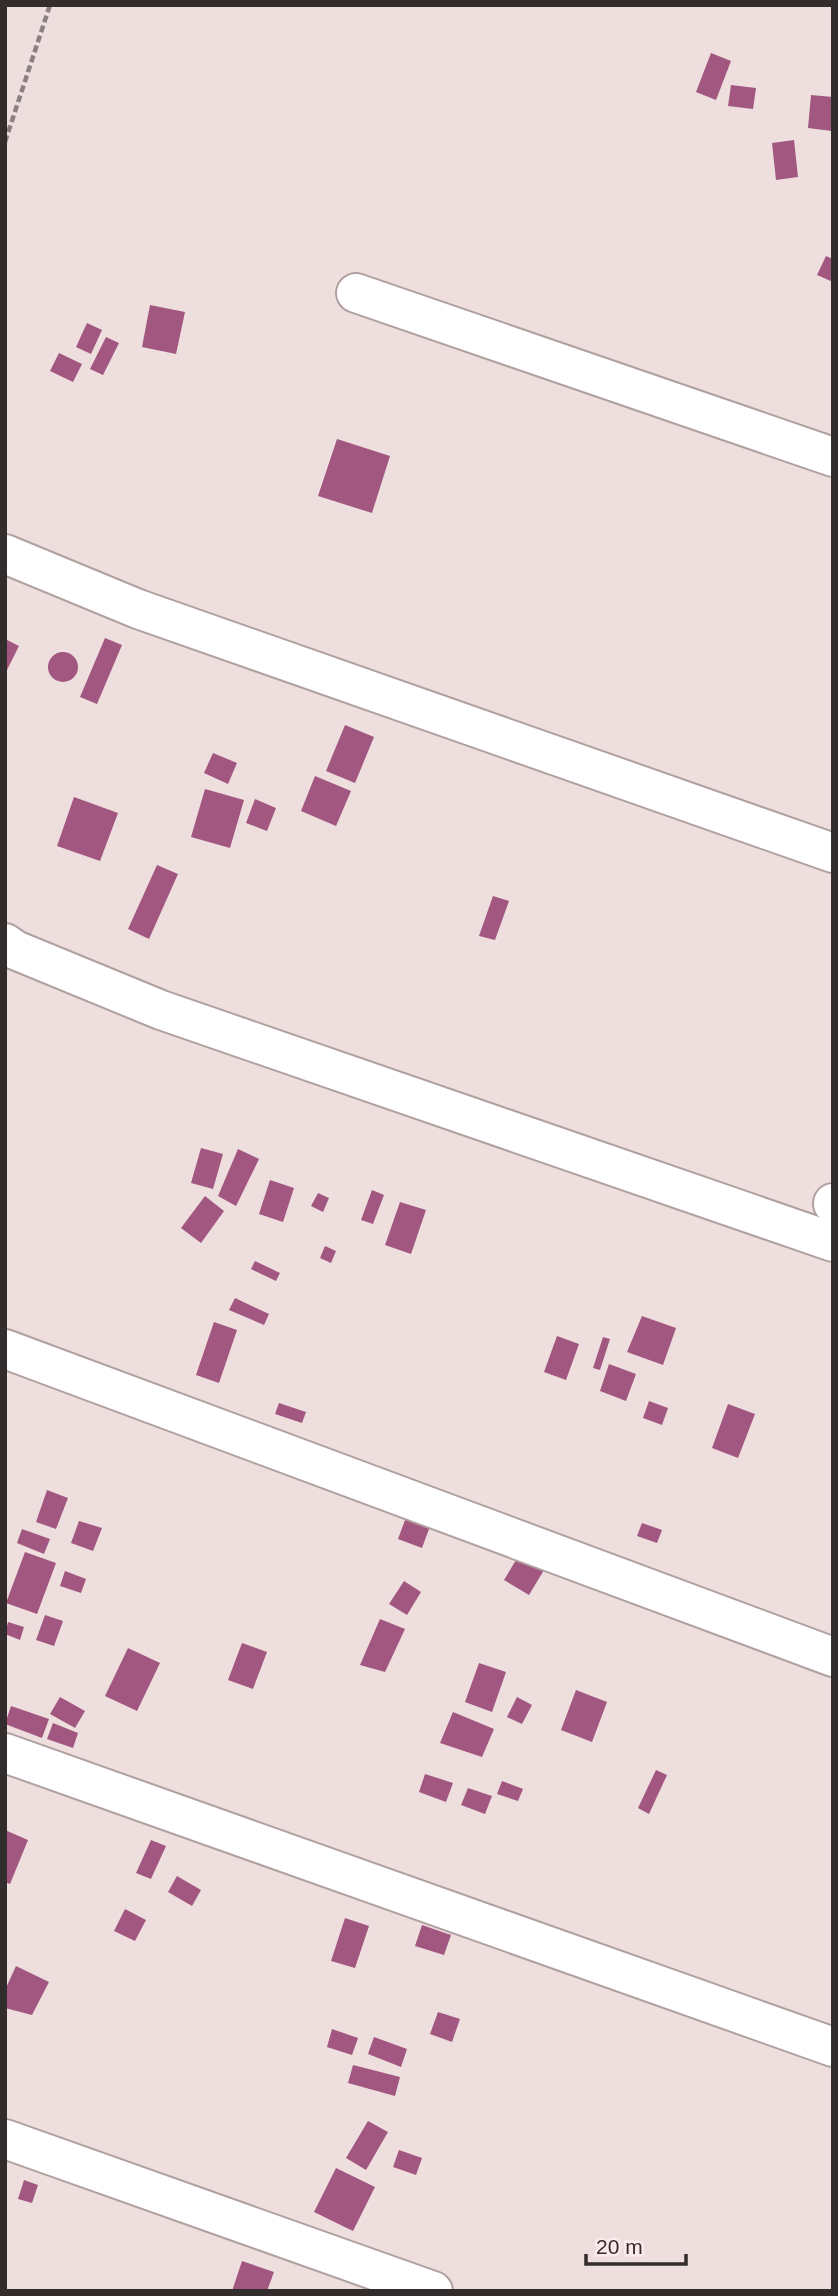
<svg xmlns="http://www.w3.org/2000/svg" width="838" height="2296" viewBox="0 0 838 2296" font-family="Helvetica,sans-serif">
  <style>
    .building { fill: #a15780 }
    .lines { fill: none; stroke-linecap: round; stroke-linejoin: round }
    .minor-casing { stroke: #b0a0a0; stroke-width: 42 }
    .path { stroke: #8b8080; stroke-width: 4.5; stroke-dasharray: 7 3.5; stroke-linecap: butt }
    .minor { stroke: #fff; stroke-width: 38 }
  </style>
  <rect width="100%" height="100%" fill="#efdede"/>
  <g class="building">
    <path d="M711,53L731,61L716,100L696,92Z"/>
    <path d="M731,85L756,88L753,109L728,106Z"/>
    <path d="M811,95L833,97L832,131L808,128Z"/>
    <path d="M794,140L798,177L776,180L772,143Z"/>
    <path d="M826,256L833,259V282L817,275Z"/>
    <path d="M150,305L185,312L176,354L142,347Z"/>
    <path d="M87,323L102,330L91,354L76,347Z"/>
    <path d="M106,337L119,343L103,375L90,369Z"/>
    <path d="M59,353L82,364L73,382L50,371Z"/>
    <path d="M337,439L390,456L372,513L318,496Z"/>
    <path d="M105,638L122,645L97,704L80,697Z"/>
    <path d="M5,639L19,646L5,674Z"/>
    <circle cx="63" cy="667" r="15"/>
    <path d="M345,725L374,737L355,783L326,771Z"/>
    <path d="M213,753L237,763L228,784L204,773Z"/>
    <path d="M315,776L351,791L336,826L301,811Z"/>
    <path d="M205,789L244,800L230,848L191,837Z"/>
    <path d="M74,797L118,813L100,861L57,846Z"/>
    <path d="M255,799L276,808L267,831L246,823Z"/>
    <path d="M157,865L178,874L149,939L128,929Z"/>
    <path d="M493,896L509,901L495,940L479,936Z"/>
    <path d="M201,1148L223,1154L213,1189L191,1183Z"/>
    <path d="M238,1149L259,1159L236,1206L218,1196Z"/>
    <path d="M270,1180L294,1188L283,1222L259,1214Z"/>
    <path d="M372,1190L384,1195L373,1224L361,1220Z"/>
    <path d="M318,1193L329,1198L323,1212L311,1206Z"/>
    <path d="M205,1196L224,1211L201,1243L181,1228Z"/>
    <path d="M400,1202L426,1210L411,1254L385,1245Z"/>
    <path d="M325,1246L336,1251L331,1263L320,1258Z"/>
    <path d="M255,1261L280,1273L276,1281L251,1269Z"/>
    <path d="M235,1298L269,1314L264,1325L229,1310Z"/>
    <path d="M642,1316L676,1328L663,1365L627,1352Z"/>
    <path d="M214,1322L237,1330L219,1383L196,1375Z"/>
    <path d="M557,1336L579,1344L566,1380L544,1372Z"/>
    <path d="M603,1337L610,1339L600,1370L593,1368Z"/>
    <path d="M609,1364L636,1374L626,1401L600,1391Z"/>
    <path d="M649,1401L668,1408L662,1425L643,1418Z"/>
    <path d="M279,1403L306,1412L302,1423L275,1414Z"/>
    <path d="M728,1404L755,1414L738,1458L712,1448Z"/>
    <path d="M47,1490L68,1498L56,1529L36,1522Z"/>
    <path d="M408,1512L432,1521L422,1548L398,1539Z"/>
    <path d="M79,1521L102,1528L93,1551L71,1543Z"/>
    <path d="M642,1523L662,1530L657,1543L637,1536Z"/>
    <path d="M22,1529L50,1539L44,1554L17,1543Z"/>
    <path d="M525,1545L550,1560L529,1595L504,1580Z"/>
    <path d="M25,1552L56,1563L37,1614L6,1603Z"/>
    <path d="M65,1571L86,1579L81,1593L60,1586Z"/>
    <path d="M404,1581L421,1592L407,1615L389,1604Z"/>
    <path d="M45,1615L63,1621L54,1646L36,1640Z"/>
    <path d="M380,1619L405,1629L385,1672L360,1665Z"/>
    <path d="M8,1622L24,1627L20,1640L5,1634Z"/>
    <path d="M242,1643L267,1652L253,1689L228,1680Z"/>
    <path d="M128,1648L160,1663L137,1711L105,1696Z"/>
    <path d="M479,1663L506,1672L492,1712L465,1702Z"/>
    <path d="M576,1690L607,1702L592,1742L561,1730Z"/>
    <path d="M60,1697L85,1711L75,1728L50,1714Z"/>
    <path d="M517,1697L532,1705L522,1724L507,1717Z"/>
    <path d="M11,1706L49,1719L42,1738L5,1724Z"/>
    <path d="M453,1712L494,1729L482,1757L440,1743Z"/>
    <path d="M53,1723L78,1733L73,1748L47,1739Z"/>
    <path d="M656,1770L667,1775L649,1814L638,1808Z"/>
    <path d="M425,1774L453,1783L446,1802L419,1792Z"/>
    <path d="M502,1781L523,1789L518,1801L497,1794Z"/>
    <path d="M468,1788L492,1796L485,1814L461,1805Z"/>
    <path d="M5,1830L28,1840L10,1884L5,1882Z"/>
    <path d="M151,1840L166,1846L151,1879L136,1873Z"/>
    <path d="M177,1876L201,1890L192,1906L168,1892Z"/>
    <path d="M125,1909L146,1920L135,1941L114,1931Z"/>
    <path d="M345,1918L369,1926L355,1968L331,1961Z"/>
    <path d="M422,1925L451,1935L444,1955L415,1946Z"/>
    <path d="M16,1966L49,1982L32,2015L5,2008V1990Z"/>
    <path d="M438,2012L460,2019L452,2042L430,2034Z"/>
    <path d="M332,2029L358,2038L352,2055L327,2047Z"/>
    <path d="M374,2037L407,2049L401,2067L368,2054Z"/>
    <path d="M353,2065L400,2077L395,2096L348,2083Z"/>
    <path d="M368,2121L388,2132L366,2170L346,2158Z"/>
    <path d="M399,2150L422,2158L416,2175L393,2167Z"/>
    <path d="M336,2168L375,2187L353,2231L314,2212Z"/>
    <path d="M24,2180L38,2185L32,2203L18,2199Z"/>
    <path d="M242,2261L274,2272L267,2291H232Z"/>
  </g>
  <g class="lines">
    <defs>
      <g id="minor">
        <path d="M356,293L833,457"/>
        <path d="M5,554L138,609L833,853"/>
        <path d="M5,943L15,950L161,1010L833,1242"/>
        <path d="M833,1203V1204"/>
        <path d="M5,1349L833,1657"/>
        <path d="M5,1753L833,2047"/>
        <path d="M5,2139L433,2291"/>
      </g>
    </defs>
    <use href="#minor" class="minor-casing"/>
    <path class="path" d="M5,142L50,5"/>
    <use href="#minor" class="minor"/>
  </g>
  <rect width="838" height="2296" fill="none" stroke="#322c2c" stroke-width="14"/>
  <path d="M586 2254v10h100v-10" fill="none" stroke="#322c2c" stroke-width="3.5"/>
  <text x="596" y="2254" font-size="21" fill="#322c2c" stroke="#fdebec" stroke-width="5" paint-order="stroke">20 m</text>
</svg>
